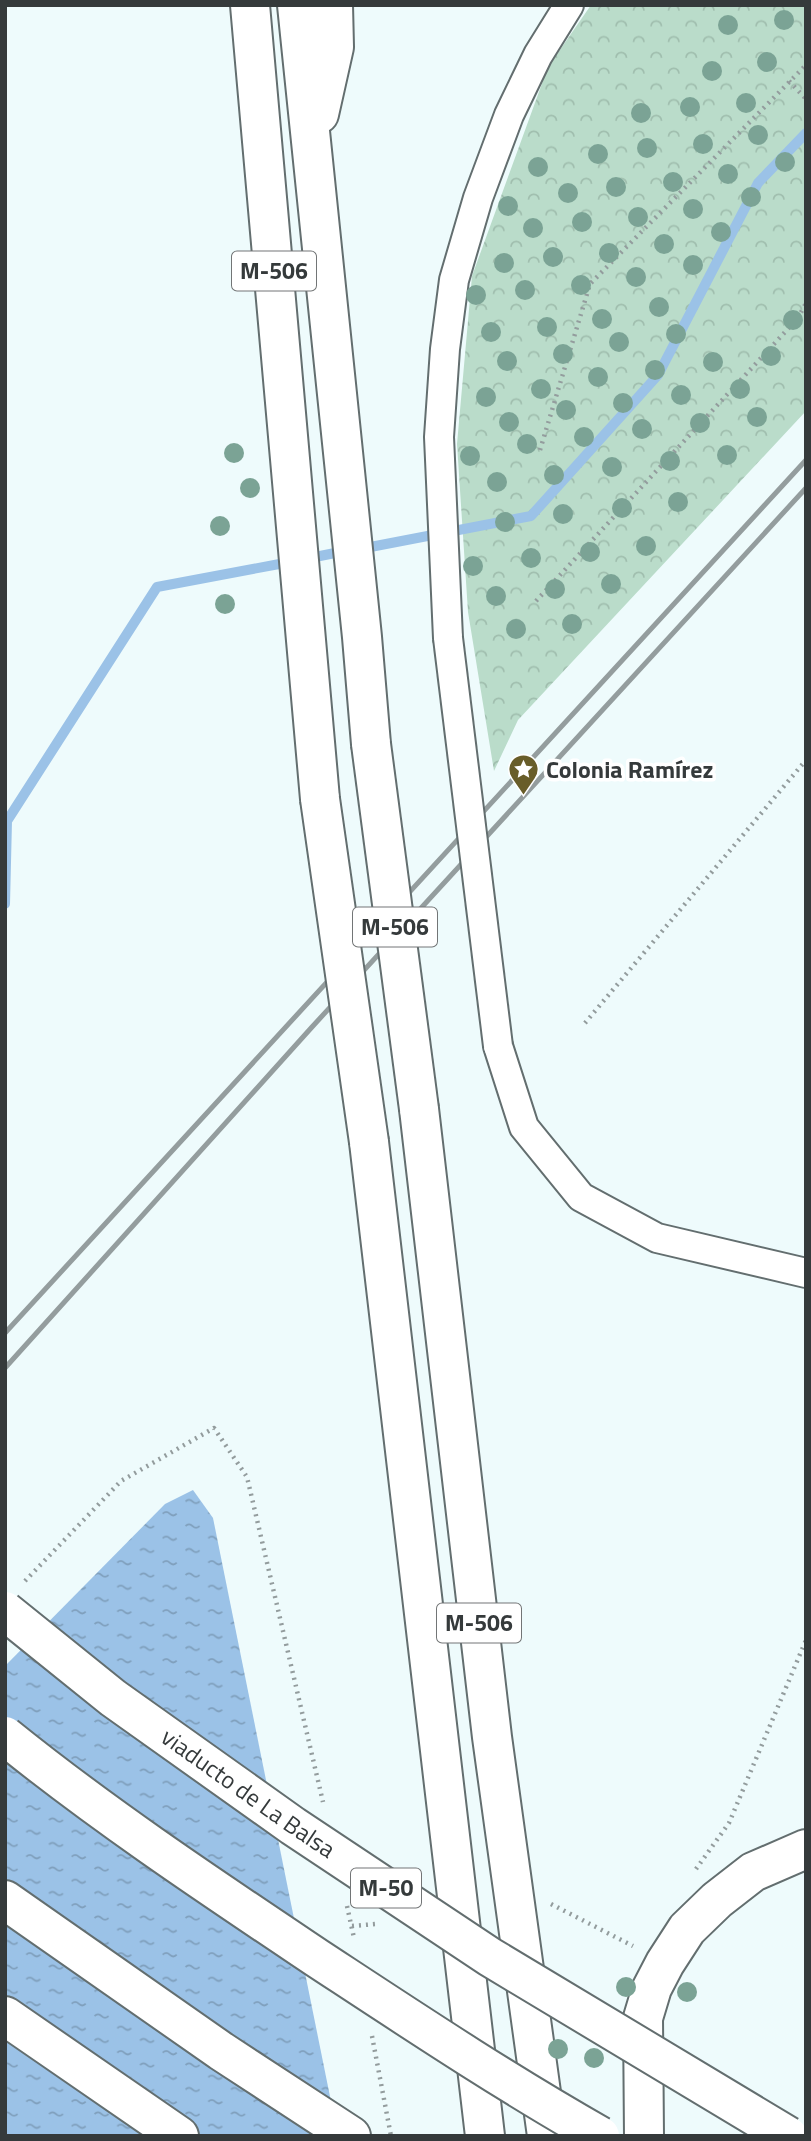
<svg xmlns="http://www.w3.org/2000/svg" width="811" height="2141" viewBox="0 0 811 2141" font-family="'Titillium Web',sans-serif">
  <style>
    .park { fill: url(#park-crowns) }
    .water { fill: url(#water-ripples) }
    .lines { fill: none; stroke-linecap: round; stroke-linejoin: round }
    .stream { stroke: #9bc2e7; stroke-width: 10 }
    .street-casing { stroke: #636e6f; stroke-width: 32 }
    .highway-casing { stroke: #636e6f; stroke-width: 42 }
    .path { stroke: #939c9d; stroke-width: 4.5; stroke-dasharray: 2 5; stroke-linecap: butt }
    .street { stroke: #fff; stroke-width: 28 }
    .highway { stroke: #fff; stroke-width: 38 }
    .rail { stroke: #949d9e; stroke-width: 5 }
    .street-bridge-casing { stroke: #636e6f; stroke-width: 32; stroke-linecap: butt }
    .highway-bridge-casing { stroke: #636e6f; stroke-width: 42; stroke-linecap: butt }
    .street-bridge { stroke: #fff; stroke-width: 28 }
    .highway-bridge { stroke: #fff; stroke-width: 38 }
    .tree { fill: #7ba395 }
    .labels { text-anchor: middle; stroke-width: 7; stroke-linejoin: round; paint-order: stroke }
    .shield { fill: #fff; stroke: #727576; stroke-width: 2 }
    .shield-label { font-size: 23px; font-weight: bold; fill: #353a3b }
    .poi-label { font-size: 24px; font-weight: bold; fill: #353a3b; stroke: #fff; text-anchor: start }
    .street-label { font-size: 24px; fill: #353a3b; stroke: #fff }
  </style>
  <defs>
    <pattern id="park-crowns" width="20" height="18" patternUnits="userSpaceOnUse" patternTransform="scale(1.75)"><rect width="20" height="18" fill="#badcca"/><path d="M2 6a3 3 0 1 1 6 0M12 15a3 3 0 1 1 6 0" fill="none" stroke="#a0beae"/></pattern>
    <pattern id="water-ripples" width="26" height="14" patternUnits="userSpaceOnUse" patternTransform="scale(1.75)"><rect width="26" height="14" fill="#9bc2e7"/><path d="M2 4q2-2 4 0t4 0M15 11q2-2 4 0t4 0" fill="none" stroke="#7f9fbc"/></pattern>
  </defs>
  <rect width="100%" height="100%" fill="#eefbfc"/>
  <path class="park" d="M591,5H806V411L518,720L494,771L468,612L457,444L472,276L548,67Z"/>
  <path class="water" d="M193,1490L213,1518L338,2136H5V1666L165,1504Z"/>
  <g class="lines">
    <g class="stream">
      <path d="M360,549L531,516L658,375L758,183L806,133"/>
      <path d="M305,559L345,551"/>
      <path d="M5,904L7,821L157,587L290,562"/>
    </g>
    <defs>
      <g id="street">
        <path d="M448,638L439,437L445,349L454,280L478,198L509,115L538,55L569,5"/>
        <path d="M498,1046L524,1127L581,1197L657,1238L806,1273"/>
      </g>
      <g id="highway">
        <path d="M250,5L320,799"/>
        <path d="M297,5L362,637L371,744"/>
        <path d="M319,114L334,47L333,5"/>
        <path d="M419,1109L492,1737L547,2136"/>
        <path d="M369,1142L485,2136"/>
        <path d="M5,1900L221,2051L351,2136"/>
        <path d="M5,2016L179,2136"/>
        <path d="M644,2136L643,2018L652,1988L665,1963L687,1929L717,1900L753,1872L806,1849"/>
      </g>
    </defs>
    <use href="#street" class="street-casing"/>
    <use href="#highway" class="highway-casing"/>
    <g class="path">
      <path d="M789,81L806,99"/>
      <path d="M540,450L590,284L806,65"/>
      <path d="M536,601L798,318L806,303"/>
      <path d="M585,1023L806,760"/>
      <path d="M25,1581L121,1481L214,1428L247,1477L323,1802"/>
      <path d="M696,1869L729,1823L806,1640"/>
      <path d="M551,1904L633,1946"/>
      <path d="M347,1906L354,1938"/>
      <path d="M352,1926L376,1924"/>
      <path d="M372,2036L391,2136"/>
    </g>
    <use href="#street" class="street"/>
    <use href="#highway" class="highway"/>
    <g class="rail">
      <path d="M5,1333L806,460"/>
      <path d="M5,1368L312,1027L806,488"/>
    </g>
    <defs>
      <path id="street-bridge" d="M448,638L498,1046"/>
      <g id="highway-bridge">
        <path d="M371,744L419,1109"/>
        <path d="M320,799L369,1142"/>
        <path id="s1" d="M5,1611L113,1698L293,1826L490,1957L788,2136"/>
        <path d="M5,1736C104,1816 211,1887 317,1958C410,2019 503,2081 600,2136"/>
      </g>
    </defs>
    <use href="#street-bridge" class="street-bridge-casing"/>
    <use href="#highway-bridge" class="highway-bridge-casing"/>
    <use href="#street-bridge" class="street-bridge"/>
    <use href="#highway-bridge" class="highway-bridge"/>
  </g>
  <g class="tree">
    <circle cx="784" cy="20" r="10"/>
    <circle cx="728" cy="25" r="10"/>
    <circle cx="767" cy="62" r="10"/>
    <circle cx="712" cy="71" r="10"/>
    <circle cx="746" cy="103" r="10"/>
    <circle cx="690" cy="107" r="10"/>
    <circle cx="641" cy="113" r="10"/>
    <circle cx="758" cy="135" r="10"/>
    <circle cx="703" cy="144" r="10"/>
    <circle cx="647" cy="148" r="10"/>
    <circle cx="598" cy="154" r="10"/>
    <circle cx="785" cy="162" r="10"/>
    <circle cx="538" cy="167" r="10"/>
    <circle cx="728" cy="174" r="10"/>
    <circle cx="673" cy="182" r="10"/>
    <circle cx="616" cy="187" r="10"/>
    <circle cx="568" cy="193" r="10"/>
    <circle cx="751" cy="197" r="10"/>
    <circle cx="508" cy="206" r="10"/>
    <circle cx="693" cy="209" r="10"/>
    <circle cx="638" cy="217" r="10"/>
    <circle cx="582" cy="222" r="10"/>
    <circle cx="533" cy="228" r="10"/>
    <circle cx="721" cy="232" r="10"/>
    <circle cx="664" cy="244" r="10"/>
    <circle cx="609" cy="253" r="10"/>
    <circle cx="553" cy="257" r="10"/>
    <circle cx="504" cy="263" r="10"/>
    <circle cx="693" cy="265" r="10"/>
    <circle cx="636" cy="277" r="10"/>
    <circle cx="581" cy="285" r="10"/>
    <circle cx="525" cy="290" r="10"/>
    <circle cx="476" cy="295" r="10"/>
    <circle cx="659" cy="307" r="10"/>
    <circle cx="602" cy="319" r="10"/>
    <circle cx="793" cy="320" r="10"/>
    <circle cx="547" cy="327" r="10"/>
    <circle cx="491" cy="332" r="10"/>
    <circle cx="676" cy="334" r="10"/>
    <circle cx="619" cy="342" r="10"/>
    <circle cx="563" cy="354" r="10"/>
    <circle cx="771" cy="356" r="10"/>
    <circle cx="507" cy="361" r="10"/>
    <circle cx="713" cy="362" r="10"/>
    <circle cx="655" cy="370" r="10"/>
    <circle cx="598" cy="377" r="10"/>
    <circle cx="541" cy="389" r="10"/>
    <circle cx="740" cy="389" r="10"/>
    <circle cx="681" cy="395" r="10"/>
    <circle cx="486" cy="397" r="10"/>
    <circle cx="623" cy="403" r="10"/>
    <circle cx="566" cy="410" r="10"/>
    <circle cx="757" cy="417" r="10"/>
    <circle cx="509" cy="422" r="10"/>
    <circle cx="700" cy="423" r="10"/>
    <circle cx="642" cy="429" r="10"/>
    <circle cx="584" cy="437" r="10"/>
    <circle cx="527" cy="444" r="10"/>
    <circle cx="234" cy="453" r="10"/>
    <circle cx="727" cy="455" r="10"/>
    <circle cx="470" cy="456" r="10"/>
    <circle cx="670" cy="461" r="10"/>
    <circle cx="612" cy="467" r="10"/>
    <circle cx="554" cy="475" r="10"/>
    <circle cx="497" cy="482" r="10"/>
    <circle cx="250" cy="488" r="10"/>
    <circle cx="678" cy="502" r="10"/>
    <circle cx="622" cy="508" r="10"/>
    <circle cx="563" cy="514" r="10"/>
    <circle cx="505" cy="522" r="10"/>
    <circle cx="220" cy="526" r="10"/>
    <circle cx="646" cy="546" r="10"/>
    <circle cx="590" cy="552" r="10"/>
    <circle cx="531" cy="558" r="10"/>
    <circle cx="473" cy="566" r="10"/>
    <circle cx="611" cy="584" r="10"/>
    <circle cx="555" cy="589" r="10"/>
    <circle cx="496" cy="596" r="10"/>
    <circle cx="225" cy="604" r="10"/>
    <circle cx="572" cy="624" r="10"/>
    <circle cx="516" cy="629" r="10"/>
    <circle cx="626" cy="1987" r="10"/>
    <circle cx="687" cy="1992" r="10"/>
    <circle cx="558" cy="2049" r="10"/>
    <circle cx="594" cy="2058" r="10"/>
  </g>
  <defs>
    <symbol id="sight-pin" viewBox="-11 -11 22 30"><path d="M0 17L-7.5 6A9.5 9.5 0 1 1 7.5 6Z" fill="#685d29" stroke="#fff"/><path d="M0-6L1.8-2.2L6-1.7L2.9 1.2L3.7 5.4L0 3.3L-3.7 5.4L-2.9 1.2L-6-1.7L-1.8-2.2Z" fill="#fff"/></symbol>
  </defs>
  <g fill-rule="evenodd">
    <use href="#sight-pin" x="506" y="752" width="35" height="47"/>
  </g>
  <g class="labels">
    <g class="shield">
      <rect x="232" y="251.5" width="84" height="39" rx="5"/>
      <rect x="353" y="907.5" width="84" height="39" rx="5"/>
      <rect x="437" y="1603.5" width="84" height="39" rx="5"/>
      <rect x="351" y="1868.5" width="70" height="39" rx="5"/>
    </g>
    <g class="shield-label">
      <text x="274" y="279">M-506</text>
      <text x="395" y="935">M-506</text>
      <text x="479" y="1631">M-506</text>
      <text x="386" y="1896">M-50</text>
    </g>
    <g class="poi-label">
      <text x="546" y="778">Colonia Ramírez</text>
    </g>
    <g class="street-label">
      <text dy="8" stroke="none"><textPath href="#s1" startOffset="304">viaducto de La Balsa</textPath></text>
    </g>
  </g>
  <rect width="811" height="2141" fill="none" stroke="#353a3b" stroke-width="14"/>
</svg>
